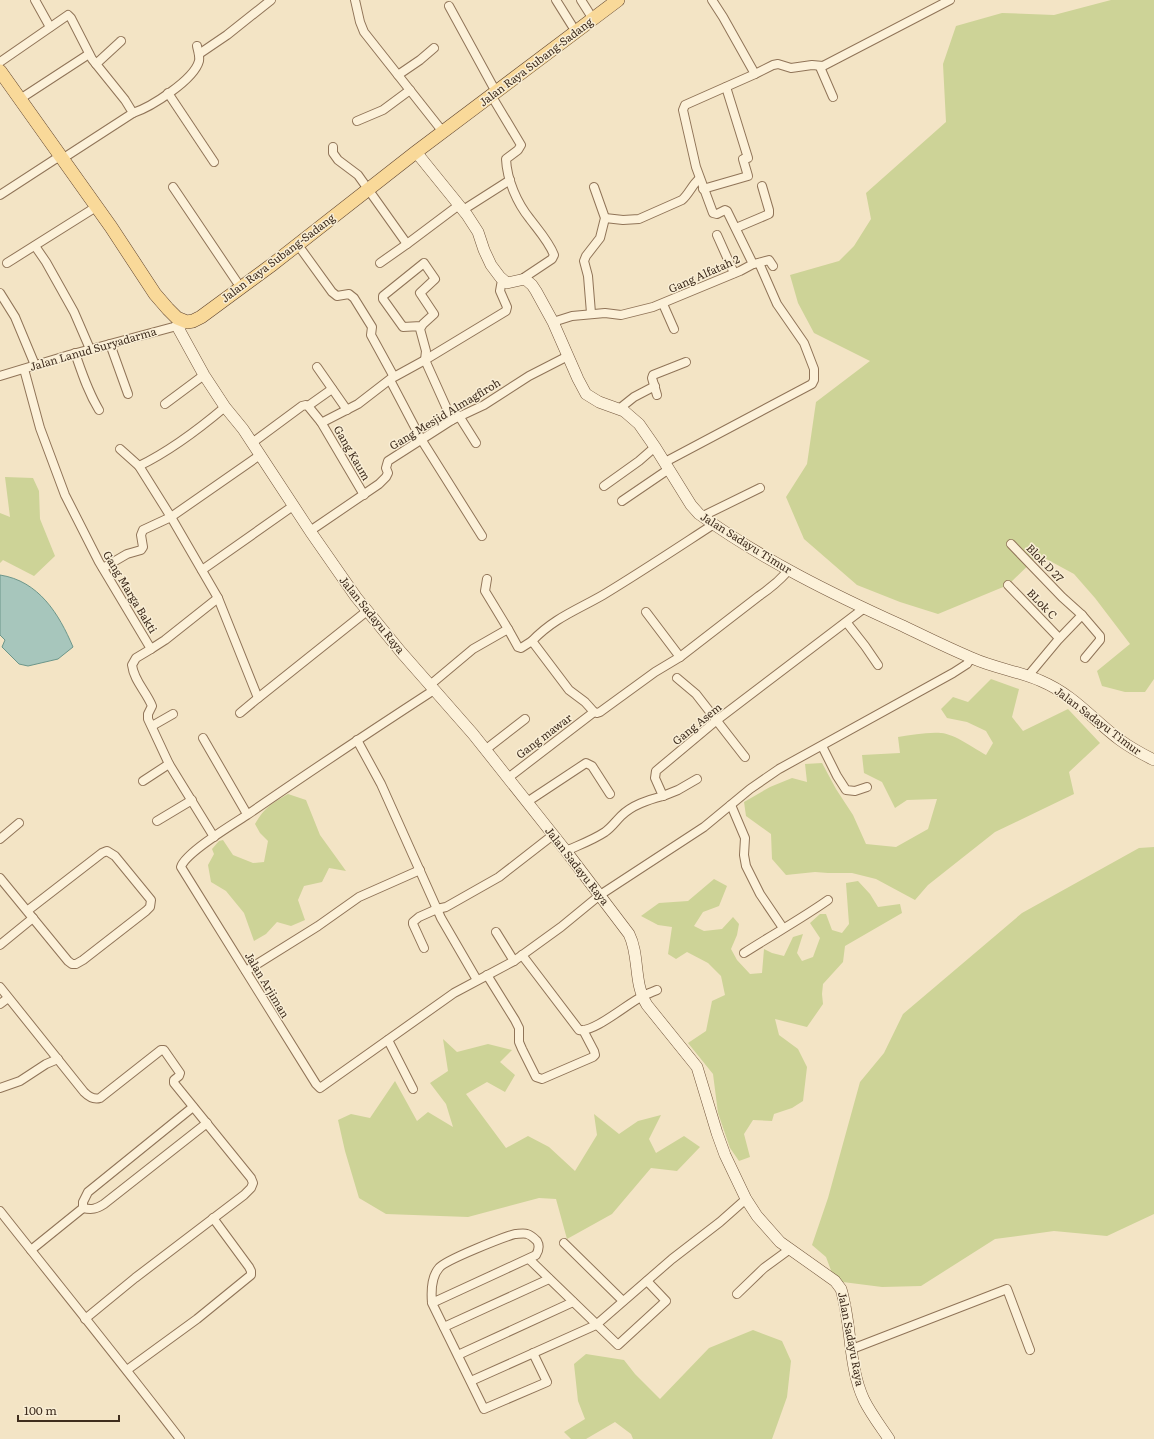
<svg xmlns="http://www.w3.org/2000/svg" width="1154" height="1439" viewBox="0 0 1154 1439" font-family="Literata,serif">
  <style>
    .green { fill: #cdd397 }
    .water { fill: #a7c6bc; stroke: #6c968a }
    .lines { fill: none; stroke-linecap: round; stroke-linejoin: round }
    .street-casing { stroke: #907458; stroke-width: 10 }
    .secondary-casing { stroke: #72553b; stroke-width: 12 }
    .primary-casing { stroke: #5e422d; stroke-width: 14 }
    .street { stroke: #fcf1d9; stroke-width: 8 }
    .secondary { stroke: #fcf1d9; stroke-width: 11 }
    .primary { stroke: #f9d999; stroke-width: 13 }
    .labels { text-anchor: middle; stroke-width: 3; stroke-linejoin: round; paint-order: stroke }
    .street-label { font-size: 11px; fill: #3f2d1e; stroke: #f9eed5 }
  </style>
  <rect width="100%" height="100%" fill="#f3e4c5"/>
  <g class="green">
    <path d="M1111,0H1154V679L1145,692H1125L1102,686L1097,671L1130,644L1095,598L1074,574L1039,555L1008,585L938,614L900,602L857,585L804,539L786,497L807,464L816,402L870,361L814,333L798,303L790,275L839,261L854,246L871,219L866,193L946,122L943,64L956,26L1002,13L1054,15Z"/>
    <path d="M5,477L33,478L39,491L40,519L55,556L34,576L3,560L0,563V513L10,517Z"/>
    <path d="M991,679L1019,689L1012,717L1023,731L1068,709L1100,743L1069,772L1074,794L995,832L928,885L915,900L876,879L852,873H828L815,872L786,875L772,859L771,834L746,816L744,802L770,787L792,778L807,782L805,764L822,763L836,789L853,815L866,844L896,847L928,829L937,799L907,800L895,808L882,782L864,773L862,755L900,753L898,737C912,735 927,732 941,733C955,734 975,749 986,755L993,743L986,731L967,722L947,718L941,709L953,697L968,702Z"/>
    <path d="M288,794L306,800L320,835L346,871L329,868L322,882L304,886L298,900L305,920L291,926L277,922L266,934L254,941L244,913L226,891L211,882L208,865L214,854L212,849L219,841L223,840L233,855L253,863L264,862L268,841L260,833L255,824C265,807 271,804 288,794Z"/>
    <path d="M1154,847V1214L1107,1236L1054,1231L995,1239L921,1286L882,1287L835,1281L826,1257L812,1245L828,1198L860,1082L884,1053L903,1014L1022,913L1139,848Z"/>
    <path d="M714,879L727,886L719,906L703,912L694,926L704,931L722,929L733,917L739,924L737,935L731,949L737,960L750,974L762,973L764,949L772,953L784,956L793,937L803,934L797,953L802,961L813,957L820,938L810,923L820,914H826L832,930L842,933L849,924L846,883L858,881L870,894L878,907L900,904L902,913L845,946L843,962L823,984L822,994L823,1004L807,1027L775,1019L779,1035L798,1049L807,1067L803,1101L792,1108L774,1114L772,1121L753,1120L744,1134L750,1157L739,1161L730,1148L718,1113L713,1074L688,1043L706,1031L712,1001L725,995L721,976L708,963L687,952L676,959L668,954L672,927L658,925L641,916L659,903L688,901Z"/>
    <path d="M443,1039L457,1052L488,1044L512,1050L500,1062L515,1075L505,1092L487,1082L466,1094L506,1148L528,1136L549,1147L575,1171L597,1135L594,1114L619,1134L638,1121L661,1115L649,1139L656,1153L684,1136L700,1147L677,1171L651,1168L612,1214L567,1239L556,1199L539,1198L468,1217L386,1214L359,1198L345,1151L338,1120L351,1114L370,1118L395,1081L417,1121L428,1112L453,1127L446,1104L430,1083L448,1071Z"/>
    <path d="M753,1330L782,1341L791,1361L787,1397L772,1439H633L631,1434L615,1422L586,1439H571L564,1432L585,1419L578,1401L574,1364L586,1354L624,1360L635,1374L660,1399L709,1348Z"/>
  </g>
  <path class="water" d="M0,575C39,581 59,614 73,647L58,659L28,666L19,664L2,647L5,640L0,635Z"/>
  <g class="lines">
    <defs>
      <g id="street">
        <path d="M35,0L50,27"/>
        <path d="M355,0L360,22L364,32L443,132"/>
        <path d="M556,0L576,32"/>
        <path d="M581,0L593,19"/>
        <path d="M449,6L496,92"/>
        <path d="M199,54L227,35L271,0"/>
        <path d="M0,62L68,15L71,18L92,59L125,100L133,113L62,159"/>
        <path d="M96,64L121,41"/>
        <path d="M820,67L833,97"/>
        <path d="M755,74L773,65L778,64L791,68L812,65L823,66L950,0"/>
        <path d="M398,75L420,60L434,48"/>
        <path d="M168,93L214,162"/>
        <path d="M491,95L521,145L518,150L506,159C507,180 517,203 530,219C539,231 549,242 554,255L552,259L522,279"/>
        <path d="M20,99L89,54"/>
        <path d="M133,113C151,107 194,80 199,61C200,56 198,51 197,46"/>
        <path d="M357,121L383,110L410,90"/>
        <path d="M333,147V153L338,160L358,175L407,244L459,205"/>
        <path d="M173,187L241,288"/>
        <path d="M703,189L748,176L743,159L748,158L726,87"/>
        <path d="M0,195L60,156"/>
        <path d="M463,210L510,180"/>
        <path d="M605,218L623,220L639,219L682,200C689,194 692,185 699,179"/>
        <path d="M736,228L769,214V210L762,186"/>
        <path d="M717,235L734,273"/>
        <path d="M298,245L332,292L337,296L349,294L354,298L372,327L371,335L394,377L425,360L452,420"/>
        <path d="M35,246L46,262L74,312L90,349"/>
        <path d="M7,263L96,207"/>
        <path d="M380,263L407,244"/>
        <path d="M754,264L769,260L773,266"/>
        <path d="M0,293L15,317L35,365"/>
        <path d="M663,304L674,329"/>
        <path d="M591,313L588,276L584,261L586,256L600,238L605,218L594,187"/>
        <path d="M553,322L572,316L605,313L621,315L653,307L740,271L753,264L727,211L725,210L717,214L713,213L696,167L683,110L685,105L755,74L723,17L712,0"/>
        <path d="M421,326L403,327L383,299V296L424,263L435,279L420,293L434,314L423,324L420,329L426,351L425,360"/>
        <path d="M110,344L128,394"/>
        <path d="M75,353C82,373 88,392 99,410"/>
        <path d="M425,360L506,311L507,307L500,291L502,280"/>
        <path d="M317,367L347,410"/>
        <path d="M24,369L40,428L65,495L99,562L151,649L165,640L218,598L171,517L260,455"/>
        <path d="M0,376L69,355L177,326"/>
        <path d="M390,380L421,439L482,536"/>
        <path d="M657,395L652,378L653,375L686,362"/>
        <path d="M165,404L204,375"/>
        <path d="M308,406L332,389"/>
        <path d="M619,409L634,397L655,386"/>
        <path d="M459,416L476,443"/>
        <path d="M321,422L364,495"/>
        <path d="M252,443L302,406L306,405L308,406L321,422H323L358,404L393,377"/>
        <path d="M120,449L139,466"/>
        <path d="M665,462L812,384L814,380V369L804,343L777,304L759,263"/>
        <path d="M604,486L639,461L655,447"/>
        <path d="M622,501L669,469"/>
        <path d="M703,516L760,488"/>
        <path d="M714,524C677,548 641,572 603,595C577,610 554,618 532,641L569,690L585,702L594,712L597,713L600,712L655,672L680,657L759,596C771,588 779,581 788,571"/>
        <path d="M310,531L379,484L386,477L388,473L386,468L388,461L452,420L484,405L529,376L568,356"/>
        <path d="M1011,544L1062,597L1082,615"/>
        <path d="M103,568L127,554L141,550L143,547L141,535L143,530L171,517L139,466C170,451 199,429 225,407"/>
        <path d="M202,570L293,506"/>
        <path d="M487,579L485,591L508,629"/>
        <path d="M1008,585L1059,638"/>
        <path d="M218,598L258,698L240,713"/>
        <path d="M646,612L680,657"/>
        <path d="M847,623L865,646L878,665"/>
        <path d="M151,649L136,658L132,665C134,681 146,691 152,706L148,714V719L169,764L214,837"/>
        <path d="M1028,676L1058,640L1082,615L1100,636V640L1085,658"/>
        <path d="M677,678L696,694L745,757"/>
        <path d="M430,685L473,649L508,629L518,647L521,648L532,641"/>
        <path d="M434,690C371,731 309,772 247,815C233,824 185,853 181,867L316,1084L320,1088L454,993L514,961L561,927L600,895L704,827L750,789L779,769L953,673L967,664L971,658"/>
        <path d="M258,698L367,611"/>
        <path d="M152,726L173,714"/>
        <path d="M203,738L247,814"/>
        <path d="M357,740L381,784L437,909L446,907L499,877L553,835"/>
        <path d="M822,746L837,776L846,790L855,791L867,787"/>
        <path d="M485,750L525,719"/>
        <path d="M508,778L594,712"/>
        <path d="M143,781L169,764"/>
        <path d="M663,796L678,790L697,779"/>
        <path d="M527,802L586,763L592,766L610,794"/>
        <path d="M731,805L745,838L744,855L746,866L760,894L783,928"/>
        <path d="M157,821L192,800"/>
        <path d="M0,839L19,823"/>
        <path d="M566,851C579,845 593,840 605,832C612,827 615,822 621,816C632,805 648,800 663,796L655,778L656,771L717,720L863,609"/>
        <path d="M0,878L68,961L72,964H76L83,960L146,911L150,907L151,900L115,856L107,851L102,853L27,911"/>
        <path d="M496,932L514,961"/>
        <path d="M0,945L33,918"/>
        <path d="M424,948L413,924V922L419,917L437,909L441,918L477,980"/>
        <path d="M744,953C772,935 801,919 828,900"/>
        <path d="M522,955L579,1030C594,1033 628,1003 643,996C647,994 652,992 657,990"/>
        <path d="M246,971L318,926L359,897L420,870"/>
        <path d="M487,975L515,1020L519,1028V1042L522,1049L536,1077L542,1079L593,1057L595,1055L594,1051L583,1030"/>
        <path d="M0,987L84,1092C89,1097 94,1100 100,1098L161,1050H164L180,1073L179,1076L174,1080V1083L251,1178L253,1183L251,1188L244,1195L135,1278L85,1319"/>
        <path d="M0,1004L8,998"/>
        <path d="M388,1040L413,1089"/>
        <path d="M0,1088L20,1081L46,1064L58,1059"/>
        <path d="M83,1208C92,1210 96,1209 104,1204L207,1123"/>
        <path d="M83,1208V1202L88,1192L193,1107"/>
        <path d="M0,1211C60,1287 121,1362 180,1439"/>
        <path d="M564,1243L623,1301"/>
        <path d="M31,1250L83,1208"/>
        <path d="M529,1259L618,1345L666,1301L647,1281"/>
        <path d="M737,1294L764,1268L790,1249"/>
        <path d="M432,1303L536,1255C539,1250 540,1246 537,1241C534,1238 531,1235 527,1234C524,1233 518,1234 515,1234C504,1237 445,1260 439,1268C431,1277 431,1291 432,1303L484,1409L547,1382L533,1353"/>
        <path d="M444,1327L549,1279"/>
        <path d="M852,1349L1007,1289L1030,1350"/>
        <path d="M458,1355L573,1302"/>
        <path d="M127,1370L197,1319L251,1275V1271L249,1267L213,1218"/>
        <path d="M471,1381L596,1325L672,1259L720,1222L746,1199"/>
      </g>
      <g id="secondary">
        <path d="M416,152L467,215L478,232L484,250L491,265L500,277L507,283L525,279L532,285L536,291L553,322L578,379L586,394L599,402L624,411L639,424L655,447L691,505L699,514C763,560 832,594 903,626C926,637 948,648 972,658C994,668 1018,671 1041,681C1074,695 1092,719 1120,740C1131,748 1142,754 1154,760"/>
        <path d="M187,322L177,326L204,375L225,407L243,429L310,531L356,597L401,652L473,734L566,851L629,934C640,956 633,983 647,1005L697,1067L717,1133L725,1155L746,1199L757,1216L780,1242L835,1281L841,1289C852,1325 848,1366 864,1400C871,1414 881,1427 889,1439"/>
      </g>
      <path id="primary" d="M0,71L111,227L155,294L168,309L177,318L187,322L193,321L201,317L273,264L416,152L618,0"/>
    </defs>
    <use href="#street" class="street-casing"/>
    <use href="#secondary" class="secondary-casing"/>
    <use href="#primary" class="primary-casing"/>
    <use href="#street" class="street"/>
    <use href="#secondary" class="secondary"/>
    <use href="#primary" class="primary"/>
  </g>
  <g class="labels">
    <g class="street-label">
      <text transform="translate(536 62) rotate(-37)" y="4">Jalan Raya Subang-Sadang</text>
      <text transform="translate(278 258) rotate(-37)" y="4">Jalan Raya Subang-Sadang</text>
      <text transform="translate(704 274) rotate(-24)" y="4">Gang Alfatah 2</text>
      <text transform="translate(93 349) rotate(-16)" y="4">Jalan Lanud Suryadarma</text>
      <text transform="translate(445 414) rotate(-31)" y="4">Gang Mesjid Almagfiroh</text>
      <text transform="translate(352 453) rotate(60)" y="4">Gang Kaum</text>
      <text transform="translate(746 543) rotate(32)" y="4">Jalan Sadayu Timur</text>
      <text transform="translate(1045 563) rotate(46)" y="4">Blok D 27</text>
      <text transform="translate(130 592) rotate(59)" y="4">Gang Marga Bakti</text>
      <text transform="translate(1042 604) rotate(46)" y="4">BLok C</text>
      <text transform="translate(372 615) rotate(51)" y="4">Jalan Sadayu Raya</text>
      <text transform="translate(1098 721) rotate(37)" y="4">Jalan Sadayu Timur</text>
      <text transform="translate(697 724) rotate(-39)" y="4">Gang Asem</text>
      <text transform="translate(544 736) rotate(-37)" y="4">Gang mawar</text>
      <text transform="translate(577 866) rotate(52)" y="4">Jalan Sadayu Raya</text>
      <text transform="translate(267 985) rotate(59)" y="4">Jalan Arjiman</text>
      <text transform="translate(851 1339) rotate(79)" y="4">Jalan Sadayu Raya</text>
    </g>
  </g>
  <path d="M18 1415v6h101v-6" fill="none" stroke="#3f2d1e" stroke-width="2"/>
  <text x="24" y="1415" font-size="12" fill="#3f2d1e" stroke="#f9eed5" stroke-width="3" paint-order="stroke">100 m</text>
</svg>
